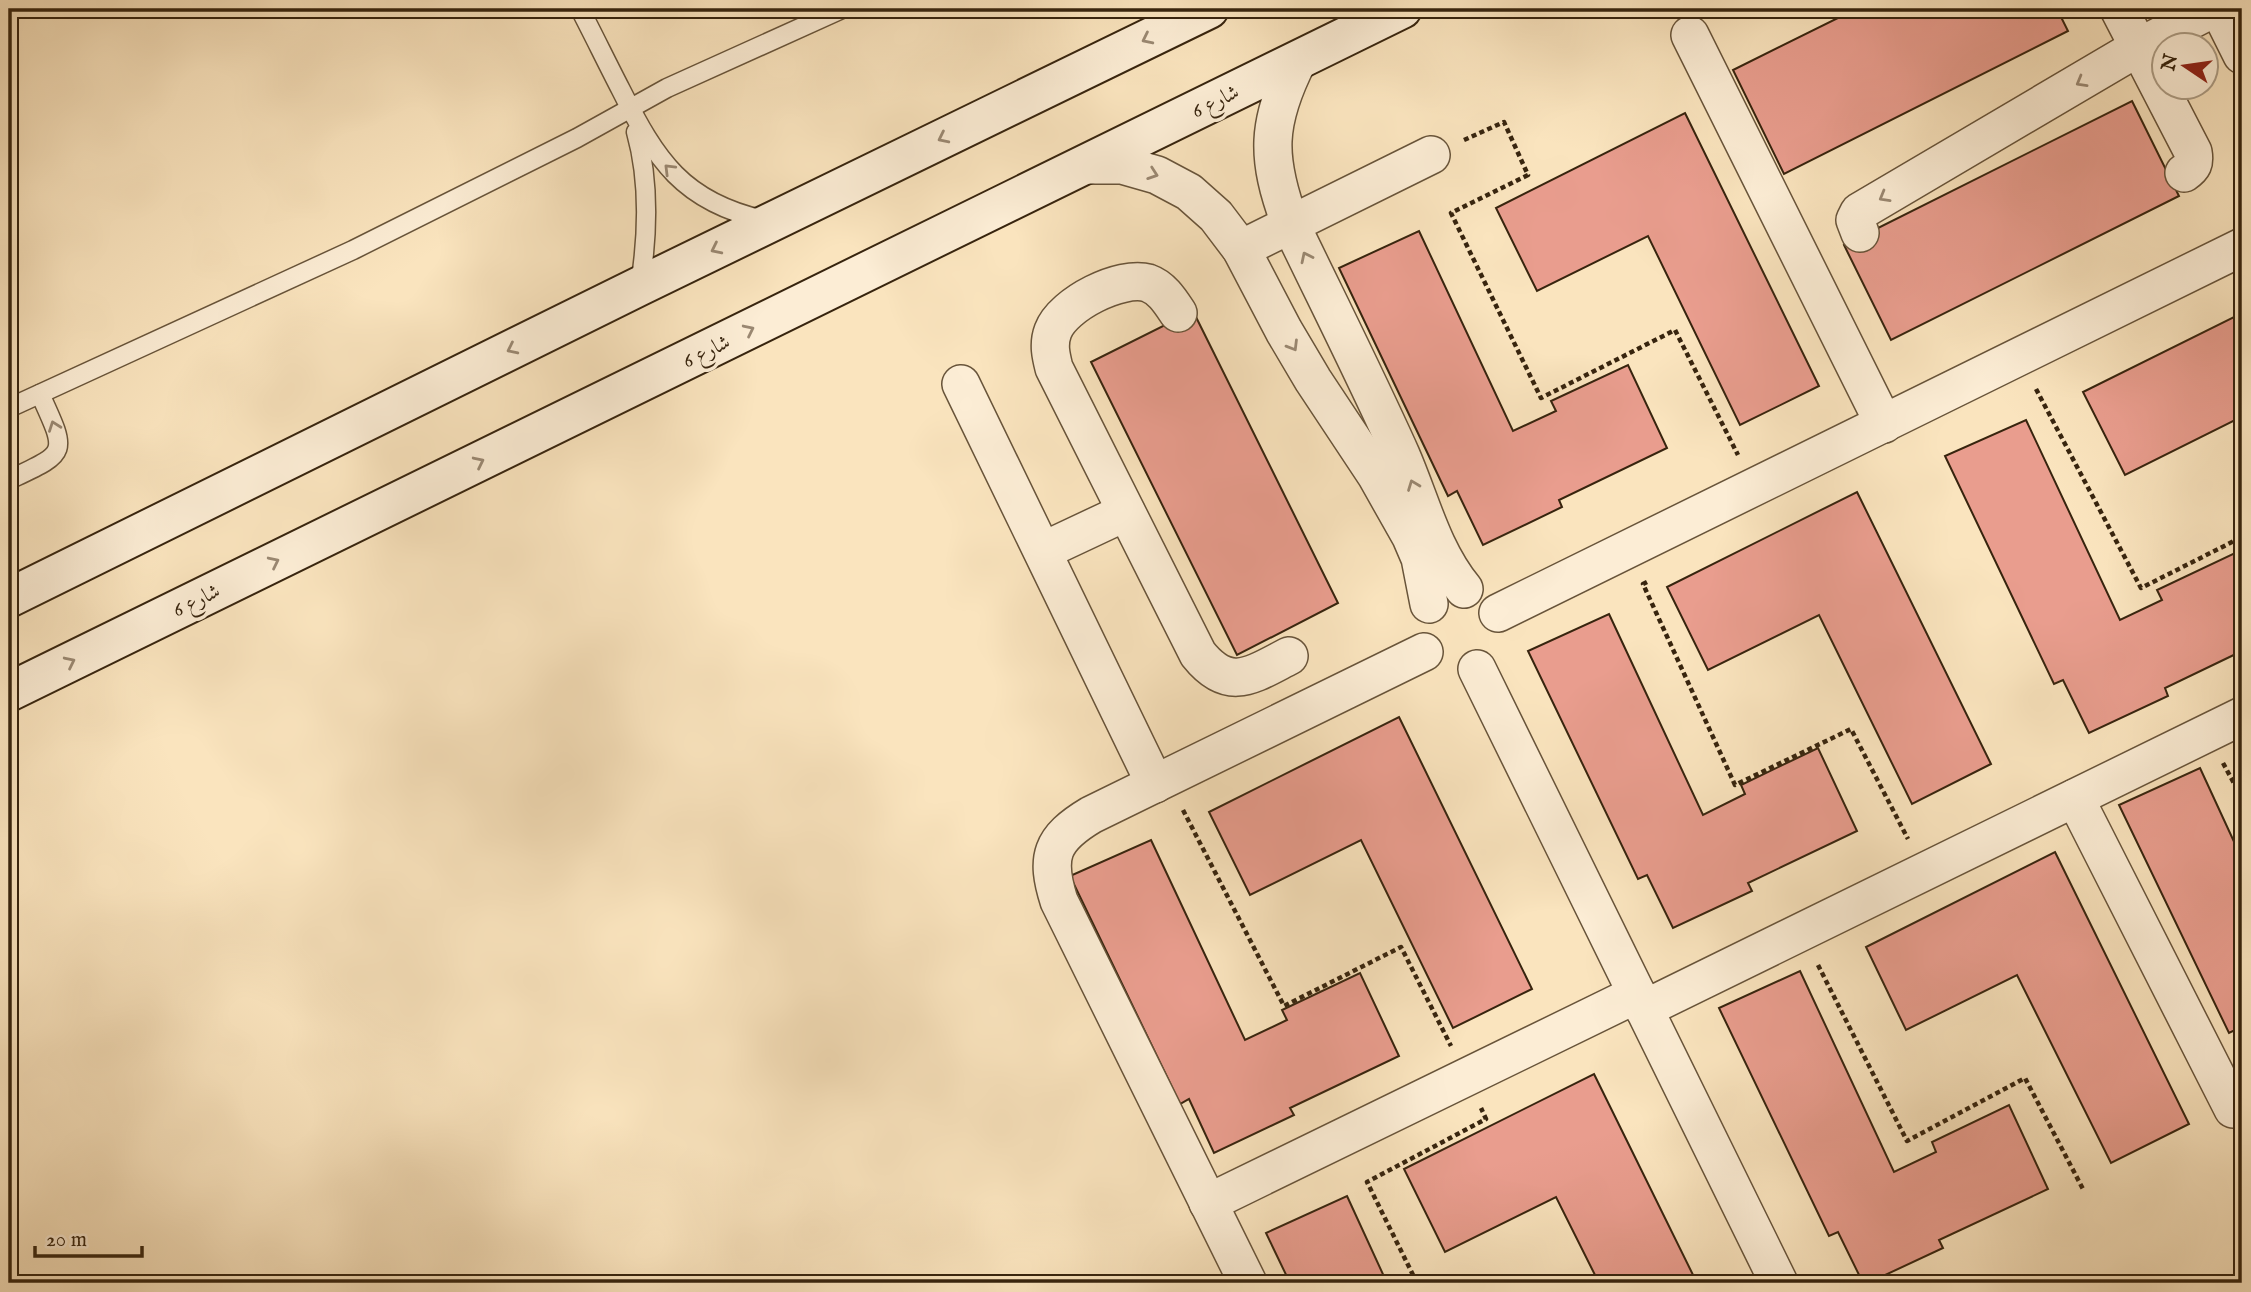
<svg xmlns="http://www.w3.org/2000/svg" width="2251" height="1292" viewBox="0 0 2251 1292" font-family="'IM FELL English',Amiri,serif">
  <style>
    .building { fill: #e99d8e; stroke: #37240e; stroke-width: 2 }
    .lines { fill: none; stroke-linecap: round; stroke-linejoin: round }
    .lane-casing { stroke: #68543a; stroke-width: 21 }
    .street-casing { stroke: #68543a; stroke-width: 40 }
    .secondary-casing { stroke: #37240e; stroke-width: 42 }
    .path { stroke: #37240e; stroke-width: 4.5; stroke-dasharray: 5 3.5; stroke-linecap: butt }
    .lane { stroke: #fcedd5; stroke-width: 18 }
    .street { stroke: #fcedd5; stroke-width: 37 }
    .secondary { stroke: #fcedd5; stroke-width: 38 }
    .oneway { stroke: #9a8872 }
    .labels { text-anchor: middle; stroke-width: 7; stroke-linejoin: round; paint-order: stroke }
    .street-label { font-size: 21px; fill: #37240e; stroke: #fcedd5 }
  </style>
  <rect width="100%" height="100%" fill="#fae4be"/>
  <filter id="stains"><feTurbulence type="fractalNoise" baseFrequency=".00286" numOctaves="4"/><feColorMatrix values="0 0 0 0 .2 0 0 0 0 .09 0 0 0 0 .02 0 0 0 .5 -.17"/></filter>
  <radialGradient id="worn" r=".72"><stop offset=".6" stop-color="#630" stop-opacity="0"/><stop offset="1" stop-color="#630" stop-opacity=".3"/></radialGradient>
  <g class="building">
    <path d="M1856,9H2057L2068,31L1784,174L1733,70Z"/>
    <path d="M2132,101L2179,196L1891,340L1844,245Z"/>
    <path d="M1685,113L1819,386L1740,425L1648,236L1537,291L1496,208Z"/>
    <path d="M1419,231L1513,431L1556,411L1551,401L1628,365L1667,448L1559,500L1562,507L1483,545L1457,491L1448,496L1339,268Z"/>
    <path d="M1193,311L1338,603L1237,655L1091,362Z"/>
    <path d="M2242,313V435L2235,420L2125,475L2083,392Z"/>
    <path d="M2026,420L2120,620L2162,600L2157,590L2235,553L2242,570V651L2165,688L2168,696L2089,733L2063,680L2054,684L1945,456Z"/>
    <path d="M1857,492L1991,764L1912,804L1819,615L1708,670L1667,587Z"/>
    <path d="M1609,614L1703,815L1745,794L1741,785L1818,748L1857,831L1748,883L1752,891L1673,928L1647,875L1638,879L1528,651Z"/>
    <path d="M1399,717L1532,989L1453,1028L1361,840L1250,895L1209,812Z"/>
    <path d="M2200,768L2242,859V1039L2237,1029L2229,1033L2119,805Z"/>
    <path d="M1151,840L1245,1040L1287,1020L1282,1010L1360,973L1399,1056L1290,1108L1294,1115L1214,1153L1189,1099L1180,1104L1070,876Z"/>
    <path d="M2055,852L2189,1124L2111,1163L2017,975L1906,1030L1866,947Z"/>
    <path d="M1800,971L1894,1172L1936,1152L1932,1142L2009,1105L2048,1189L1939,1240L1943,1248L1868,1283H1863L1838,1232L1829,1236L1719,1008Z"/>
    <path d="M1594,1074L1697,1283H1599L1556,1197L1445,1252L1404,1169Z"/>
    <path d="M1347,1196L1387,1283H1290L1266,1233Z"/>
  </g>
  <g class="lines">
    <defs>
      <g id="lane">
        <path d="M580,9C594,36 607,63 621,90C656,160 683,202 764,220"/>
        <path d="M636,132C650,182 648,234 640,285"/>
        <path d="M9,408L353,250L577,138L667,88L842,9"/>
        <path d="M9,480C68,452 68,455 40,394"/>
      </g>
      <g id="street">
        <path d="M2119,9L2193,152C2195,163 2193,167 2184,173"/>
        <path d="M2219,9L2242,55"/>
        <path d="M1690,35L1884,424"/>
        <path d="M1298,60C1266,123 1266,158 1290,223C1327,300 1366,377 1401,455C1421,501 1432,550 1464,589"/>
        <path d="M1086,165H1122L1157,175L1189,192L1216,216L1241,249L1284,331L1313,380L1376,475L1411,537L1420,558L1429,604"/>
        <path d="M1860,233L1855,220L1859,212L2139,47L2212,9"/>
        <path d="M1241,249L1431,155"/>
        <path d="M1178,313C1170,301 1162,288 1148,283C1121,275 1063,304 1053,331C1048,344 1051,356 1054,368L1198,654C1229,693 1252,675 1289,656"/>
        <path d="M961,384L1155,784"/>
        <path d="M1043,551L1126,512"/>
        <path d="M1498,613L2242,247"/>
        <path d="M1477,669L1779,1283"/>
        <path d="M2075,798L2233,1109"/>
        <path d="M1644,1009L2242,716"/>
        <path d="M1208,1203L1637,994"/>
        <path d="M1248,1283L1059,901C1045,857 1051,839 1091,815L1424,652"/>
      </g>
      <g id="secondary">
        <path d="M9,598L640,286L1209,9"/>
        <path d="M9,692L1402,9"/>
      </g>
    </defs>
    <use href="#lane" class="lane-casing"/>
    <use href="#street" class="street-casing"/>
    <use href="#secondary" class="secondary-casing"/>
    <g class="path">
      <path d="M1464,140L1504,122L1528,175L1451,213L1541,398L1675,330L1738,455"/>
      <path d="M2036,389L2141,588L2242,537"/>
      <path d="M1647,582L1643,584L1735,785L1851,729L1908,839"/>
      <path d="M2223,763L2242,798"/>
      <path d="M1183,810L1284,1006L1401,947L1451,1046"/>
      <path d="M1818,965L1907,1141L2025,1078L2084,1191"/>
      <path d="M1417,1283L1367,1182L1486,1119L1481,1108"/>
    </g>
    <use href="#lane" class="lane"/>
    <use href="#street" class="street"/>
    <use href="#secondary" class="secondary"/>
  </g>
  <defs><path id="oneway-chevron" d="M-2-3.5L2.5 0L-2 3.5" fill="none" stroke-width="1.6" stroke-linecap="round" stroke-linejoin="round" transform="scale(1.75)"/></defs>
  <g class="oneway">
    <use href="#oneway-chevron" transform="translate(1147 39) rotate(154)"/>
    <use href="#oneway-chevron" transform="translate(2081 82) rotate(150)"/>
    <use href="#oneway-chevron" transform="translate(943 138) rotate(154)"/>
    <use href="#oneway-chevron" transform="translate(669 169) rotate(-135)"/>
    <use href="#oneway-chevron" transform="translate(1153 174) rotate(19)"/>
    <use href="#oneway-chevron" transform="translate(1884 197) rotate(150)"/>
    <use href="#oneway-chevron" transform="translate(716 249) rotate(154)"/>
    <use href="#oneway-chevron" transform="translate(1306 257) rotate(-116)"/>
    <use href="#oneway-chevron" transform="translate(749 330) rotate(-26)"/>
    <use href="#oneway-chevron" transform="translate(1293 346) rotate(59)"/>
    <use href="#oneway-chevron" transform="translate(512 349) rotate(154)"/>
    <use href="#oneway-chevron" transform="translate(54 426) rotate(-110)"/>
    <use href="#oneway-chevron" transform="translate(479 462) rotate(-26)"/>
    <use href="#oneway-chevron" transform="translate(1413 485) rotate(-111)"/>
    <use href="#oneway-chevron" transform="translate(274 562) rotate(-26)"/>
    <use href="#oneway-chevron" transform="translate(70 662) rotate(-26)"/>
  </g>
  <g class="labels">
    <g class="street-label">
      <text transform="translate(1215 101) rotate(-26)" y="7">شارع 6</text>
      <text transform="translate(706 351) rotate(-26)" y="7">شارع 6</text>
      <text transform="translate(196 600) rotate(-26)" y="7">شارع 6</text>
    </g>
  </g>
  <rect width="2251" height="1292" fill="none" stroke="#fae4be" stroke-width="35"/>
  <rect x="10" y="10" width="2230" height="1271" fill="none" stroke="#37240e" stroke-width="3.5"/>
  <rect x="18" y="18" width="2216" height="1257" fill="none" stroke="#37240e" stroke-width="2"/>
  <g transform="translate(2185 66) rotate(283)"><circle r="33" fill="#fcedd5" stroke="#ad9d85" stroke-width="2"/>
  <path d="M0-5L12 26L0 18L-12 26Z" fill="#8f2418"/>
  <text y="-10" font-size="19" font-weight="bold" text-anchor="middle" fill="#37240e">N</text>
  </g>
  <path d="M35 1246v10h107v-10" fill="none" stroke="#37240e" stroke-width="3.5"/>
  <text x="46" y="1246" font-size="21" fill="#37240e" stroke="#fcedd5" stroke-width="5" paint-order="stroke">20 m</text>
  <rect width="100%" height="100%" filter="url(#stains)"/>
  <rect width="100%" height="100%" fill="url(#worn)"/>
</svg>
